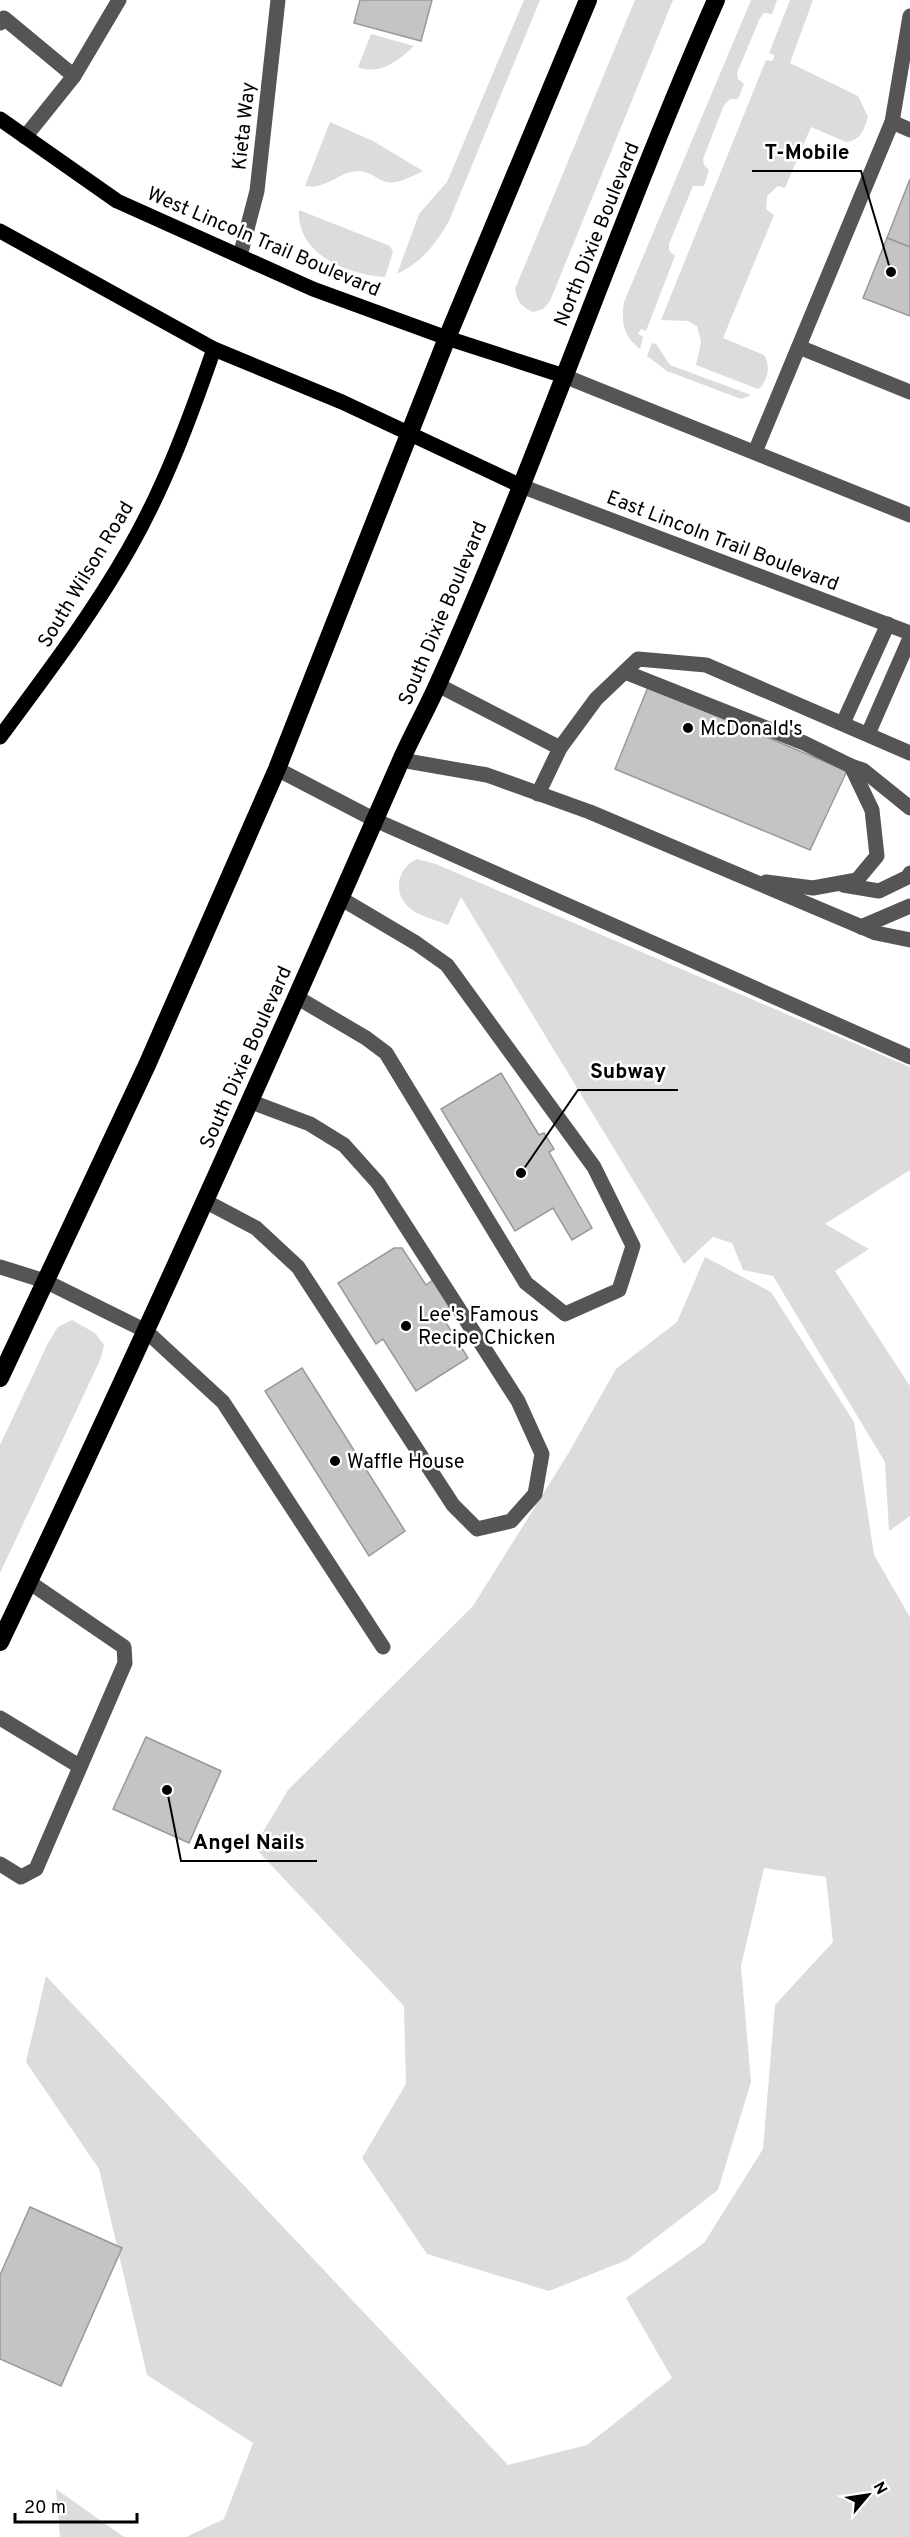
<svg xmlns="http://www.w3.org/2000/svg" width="910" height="2537" viewBox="0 0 910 2537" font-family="Overpass,sans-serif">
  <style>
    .green { fill: #dcdcdc }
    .building { fill: #c4c4c4; stroke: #999; stroke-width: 1.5 }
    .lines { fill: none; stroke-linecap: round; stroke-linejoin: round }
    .minor { stroke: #555; stroke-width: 15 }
    .major { stroke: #000; stroke-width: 15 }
    .highway { stroke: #000; stroke-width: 18 }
    .poi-dot { fill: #000; stroke: #fff; stroke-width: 2 }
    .labels { text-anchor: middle; stroke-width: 5; stroke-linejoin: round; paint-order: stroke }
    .street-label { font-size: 20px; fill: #000; stroke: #fff }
    .poi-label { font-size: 20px; fill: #000; stroke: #fff; text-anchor: start }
    .leader { fill: none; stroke: #000; stroke-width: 2 }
    .callout-dot { fill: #000; stroke: #fff; stroke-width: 2 }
    .callout-label { font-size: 21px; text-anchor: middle; font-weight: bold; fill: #000; stroke: #fff; stroke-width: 5; stroke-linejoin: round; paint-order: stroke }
  </style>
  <rect width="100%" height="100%" fill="#fff"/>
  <g class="green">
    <path d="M524,0H540L449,221C435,245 422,262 397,274L419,214L447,182Z"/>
    <path d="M635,0H673L550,301L543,309L533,312C522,307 517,302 515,289Z"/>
    <path d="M751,0H777L772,14L764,13L760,18L737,73L738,79L744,84L738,99H730L724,105L703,159L704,165L709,170L704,186H693L669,244V250L675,256L646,331L641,329L638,334L643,337L640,349C623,336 621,322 624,302Z"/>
    <path d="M790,0H813L790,63L858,96L868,117C864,129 861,141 846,142L811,127L785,188L778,186L767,196L766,209L774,215L723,338L764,355C771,365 768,382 758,389L696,365L701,342L697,326L688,321L661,320L766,60L772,61L774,58V55L769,53Z"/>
    <path d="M371,34L414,46C399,60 380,76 358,67Z"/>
    <path d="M330,122L373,141L423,171C410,177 393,188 379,179C372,175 367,171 358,171C338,172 326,190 305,186Z"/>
    <path d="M299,210L390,246L393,252L385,277C349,275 296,255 299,210Z"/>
    <path d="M652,343L656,344L670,365L751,395L741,399L667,371L647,356Z"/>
    <path d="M417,859L436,864L910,1067V1170L825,1224L869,1249L835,1271L910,1386V1516L889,1531L885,1462L773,1276L743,1270L732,1243L713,1237L684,1264L461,897L448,925C437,920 422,917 412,910C392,896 396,868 417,859Z"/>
    <path d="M705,1257L771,1292L854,1422L874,1555L910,1617V2537H186L224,2519L253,2443L147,2375L99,2169L26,2062L46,1976L508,2465L587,2445L672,2378L626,2298L704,2243L763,2149L775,2005L833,1942L826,1877L764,1868L741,1966L751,2082L718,2190L627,2260L549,2291L427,2254L362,2158L406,2084L404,2006L254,1847L288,1790L473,1606L568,1454L616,1369L677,1322Z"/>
    <path d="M72,1320L95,1333L104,1345L101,1358L0,1573V1445L48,1343L58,1327Z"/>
    <path d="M56,2489L124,2537H60Z"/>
  </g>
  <g class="building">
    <path d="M360,0H432L421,41L354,23Z"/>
    <path d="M910,179V247L887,238Z"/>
    <path d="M887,238L910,247V316L863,298Z"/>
    <path d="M648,687L847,771L810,850L615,769Z"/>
    <path d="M501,1073L539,1135L544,1133L554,1149L549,1152L592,1228L572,1240L553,1208L515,1231L441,1109Z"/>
    <path d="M394,1248H402L426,1285L433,1280L450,1306L440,1313L468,1358L416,1391L383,1339L376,1344L338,1283Z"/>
    <path d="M302,1368L405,1531L369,1556L265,1391Z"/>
    <path d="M146,1737L221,1771L189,1843L113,1809Z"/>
    <path d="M30,2207L122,2248L61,2386L0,2359V2275Z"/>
  </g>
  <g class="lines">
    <g class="minor">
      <path d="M0,23L4,18L74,76"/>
      <path d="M892,122L910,130"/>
      <path d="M25,137L74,76L119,0"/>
      <path d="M240,256L257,191L278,0"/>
      <path d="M799,347L910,392"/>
      <path d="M564,376L910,515"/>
      <path d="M755,452L892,122L910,16"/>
      <path d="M521,486L910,633"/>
      <path d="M625,672L804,743L851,766L872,810L877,856L857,880L813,888L766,882"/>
      <path d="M438,685L560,748L596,699L638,659L706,665L910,753"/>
      <path d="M843,723L888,624"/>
      <path d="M868,734L910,638"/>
      <path d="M401,760L487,775L590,812L876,933L910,940"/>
      <path d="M851,766L863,770L910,808"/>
      <path d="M277,769L375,820L910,1057"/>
      <path d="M538,794L560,748"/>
      <path d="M843,885L879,891L908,877L910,873"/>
      <path d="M861,927L910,906"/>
      <path d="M298,998L366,1038L386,1053L526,1283L565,1314L619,1290L633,1246L594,1167L447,965L416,943L340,898"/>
      <path d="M205,1201L256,1228L298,1267L453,1505L477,1529L511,1521L535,1494L542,1454L518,1401L378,1183L344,1145L310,1124L249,1101"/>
      <path d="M0,1267L45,1281L146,1331L223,1402L383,1647"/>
      <path d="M0,1718L79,1766"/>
      <path d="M0,1864L21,1877L36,1869L125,1663L124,1647L29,1582"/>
    </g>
    <g class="major">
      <path d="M0,119L117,201L313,289L447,338L564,376"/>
      <path d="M0,231L214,349L342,402L521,486"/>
      <path d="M0,737C45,676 91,616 129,549C165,486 190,418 214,349"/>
    </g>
    <g class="highway">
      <path d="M0,1378L147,1065L277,769L447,338L588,0"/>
      <path d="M0,1642C139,1352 270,1059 399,765C411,737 426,711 438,684C539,459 617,225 716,0"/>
    </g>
  </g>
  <g class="poi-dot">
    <circle cx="688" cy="728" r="6"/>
    <circle cx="406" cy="1326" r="6"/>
    <circle cx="335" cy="1461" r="6"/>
  </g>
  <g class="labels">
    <g class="street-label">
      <text transform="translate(243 126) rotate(-84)" y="7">Kieta Way</text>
      <text transform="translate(596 234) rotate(-68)" y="7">North Dixie Boulevard</text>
      <text transform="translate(264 241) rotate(23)" y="7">West Lincoln Trail Boulevard</text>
      <text transform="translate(723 540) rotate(21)" y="7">East Lincoln Trail Boulevard</text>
      <text transform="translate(85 574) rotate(-59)" y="7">South Wilson Road</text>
      <text transform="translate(442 613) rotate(-67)" y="7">South Dixie Boulevard</text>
      <text transform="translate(245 1057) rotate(-66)" y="7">South Dixie Boulevard</text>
    </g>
    <g class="poi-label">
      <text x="700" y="735">McDonald's</text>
      <text x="418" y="1321">Lee's Famous<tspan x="418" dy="23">Recipe Chicken</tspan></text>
      <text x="347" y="1468">Waffle House</text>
    </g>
  </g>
  <path class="leader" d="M891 272L861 171H752M521 1173L578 1090H678M167 1790L181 1861H317"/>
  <g class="callout-dot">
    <circle cx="891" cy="272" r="6"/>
    <circle cx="521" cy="1173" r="6"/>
    <circle cx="167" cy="1790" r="6"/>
  </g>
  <g class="callout-label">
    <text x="807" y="159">T-Mobile</text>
    <text x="628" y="1078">Subway</text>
    <text x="249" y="1849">Angel Nails</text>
  </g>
  <g transform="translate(868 2495) rotate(61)" stroke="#ffffff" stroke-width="4.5" paint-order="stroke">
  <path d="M0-4.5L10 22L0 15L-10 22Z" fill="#000000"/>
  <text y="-9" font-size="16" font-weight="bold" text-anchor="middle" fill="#000000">N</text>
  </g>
  <path d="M15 2513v9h122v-9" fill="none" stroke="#000000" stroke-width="3"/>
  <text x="24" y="2513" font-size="18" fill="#000000" stroke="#ffffff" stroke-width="4.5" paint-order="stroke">20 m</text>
</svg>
